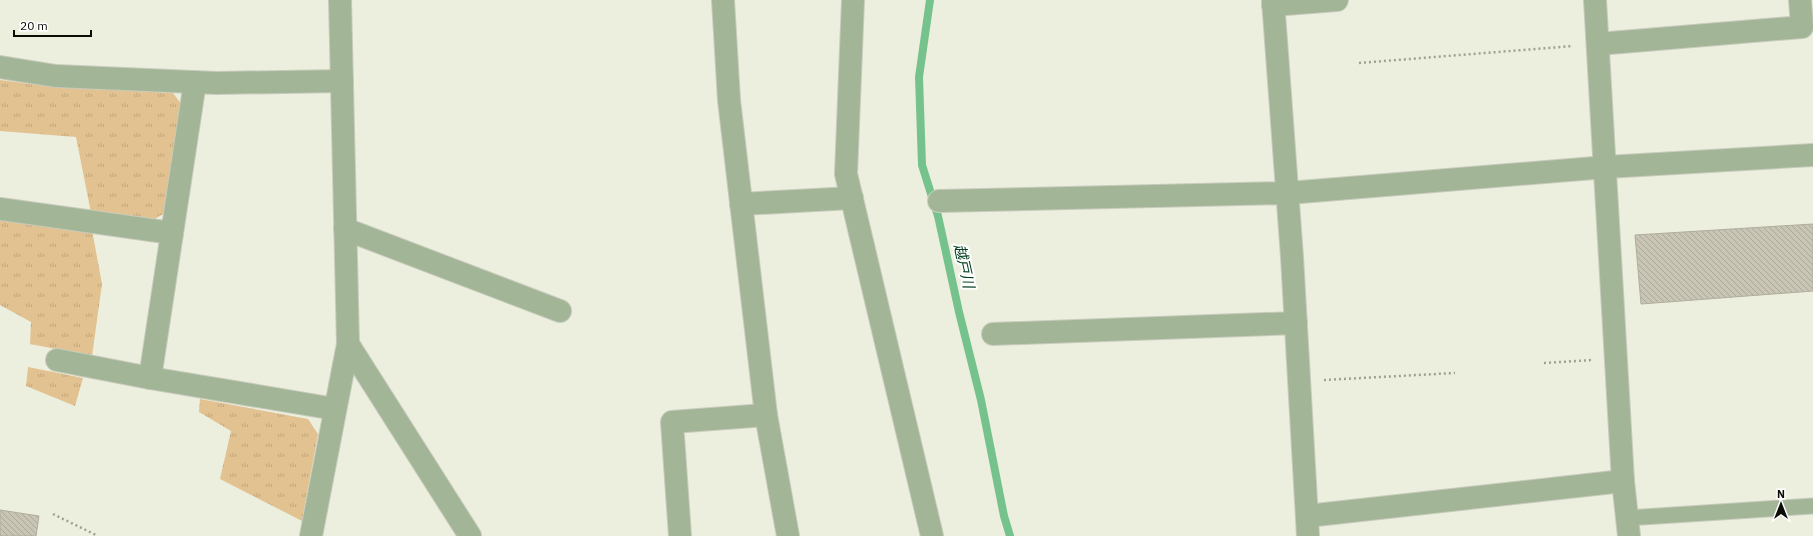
<svg xmlns="http://www.w3.org/2000/svg" width="1813" height="536" viewBox="0 0 1813 536" font-family="'IBM Plex Sans','Noto Sans JP',sans-serif">
  <style>
    .grass { fill: url(#grass-tufts) }
    .lines { fill: none; stroke-linecap: round; stroke-linejoin: round }
    .stream { stroke: #76c28c; stroke-width: 8 }
    .building { fill: url(#building-back-hatch); stroke: #b0ad9d }
    .service-casing { stroke: #c8cbbc; stroke-width: 17 }
    .minor-casing { stroke: #c8cbbc; stroke-width: 24 }
    .path { stroke: #9da093; stroke-width: 2.5; stroke-dasharray: 2 3; stroke-linecap: butt }
    .service { stroke: #a2b596; stroke-width: 15 }
    .minor { stroke: #a2b596; stroke-width: 22 }
    .labels { text-anchor: middle; stroke-width: 4; stroke-linejoin: round; paint-order: stroke }
    .water-label { font-size: 15px; font-style: italic; fill: #013e1c; stroke: #fff }
  </style>
  <defs>
    <pattern id="grass-tufts" width="24" height="20" patternUnits="userSpaceOnUse"><rect width="24" height="20" fill="#e2c291"/><path d="M3 7l-1-3M5 7V3M7 7l1-3M15 17l-1-3M17 17v-4M19 17l1-3" fill="none" stroke="#c1a67c"/></pattern>
    <pattern id="building-back-hatch" width="6" height="6" patternUnits="userSpaceOnUse"><rect width="6" height="6" fill="#c9c5b5"/><path d="M-1 5l2 2M0 0l6 6M5-1l2 2" fill="none" stroke="#aba89a"/></pattern>
  </defs>
  <rect width="100%" height="100%" fill="#ecefde"/>
  <g class="grass">
    <path d="M0,80L56,87H67L173,93L182,105L168,211L153,220L91,213L76,137L0,131Z"/>
    <path d="M0,219L92,230L102,284L92,356L30,344L31,322L0,305Z"/>
    <path d="M28,367L83,378L75,406L26,386Z"/>
    <path d="M200,399L308,419L318,434L302,521L220,479L231,431L199,412Z"/>
  </g>
  <g class="lines">
    <path class="stream" d="M930,0L919,77L922,165L938,216L959,312L981,400L1004,516L1010,536"/>
  </g>
  <g class="building">
    <path d="M1813,224V291L1641,304L1635,235Z"/>
    <path d="M0,510L39,516L36,536H0Z"/>
  </g>
  <g class="lines">
    <defs>
      <path id="service" d="M1627,518L1813,506"/>
      <g id="minor">
        <path d="M723,0L729,100L766,415L788,536"/>
        <path d="M853,0L846,174L932,536"/>
        <path d="M1273,0L1292,257L1308,536"/>
        <path d="M1595,0L1623,481L1629,536"/>
        <path d="M1273,5L1337,0"/>
        <path d="M1598,44L1802,27L1800,0"/>
        <path d="M0,67L56,76L216,83L342,81"/>
        <path d="M939,201L1288,193L1606,167L1813,155"/>
        <path d="M741,204L852,198"/>
        <path d="M0,209L172,233"/>
        <path d="M345,229L560,311"/>
        <path d="M993,334L1296,323"/>
        <path d="M348,344L470,536"/>
        <path d="M57,360L150,378L335,409"/>
        <path d="M150,378L195,82"/>
        <path d="M1307,516L1623,481"/>
        <path d="M311,536L348,344L340,0"/>
        <path d="M680,536L672,422L766,415"/>
      </g>
    </defs>
    <use href="#service" class="service-casing"/>
    <use href="#minor" class="minor-casing"/>
    <g class="path">
      <path d="M1359,63L1573,46"/>
      <path d="M1544,363L1592,360"/>
      <path d="M1324,380L1455,373"/>
      <path d="M53,514L98,536"/>
    </g>
    <use href="#service" class="service"/>
    <use href="#minor" class="minor"/>
  </g>
  <g class="labels">
    <g class="water-label">
      <text transform="translate(964 266) rotate(77)" y="5">越戸川</text>
    </g>
  </g>
  <g transform="translate(1781 504)" stroke="#ffffff" stroke-width="3" paint-order="stroke">
  <path d="M0-3L7 15L0 10L-7 15Z" fill="#0b0c07"/>
  <text y="-6" font-size="11" font-weight="bold" text-anchor="middle" fill="#0b0c07">N</text>
  </g>
  <path d="M14 30v6h77v-6" fill="none" stroke="#0b0c07" stroke-width="2"/>
  <text x="20" y="30" font-size="12" fill="#0b0c07" stroke="#ffffff" stroke-width="3" paint-order="stroke">20 m</text>
</svg>
